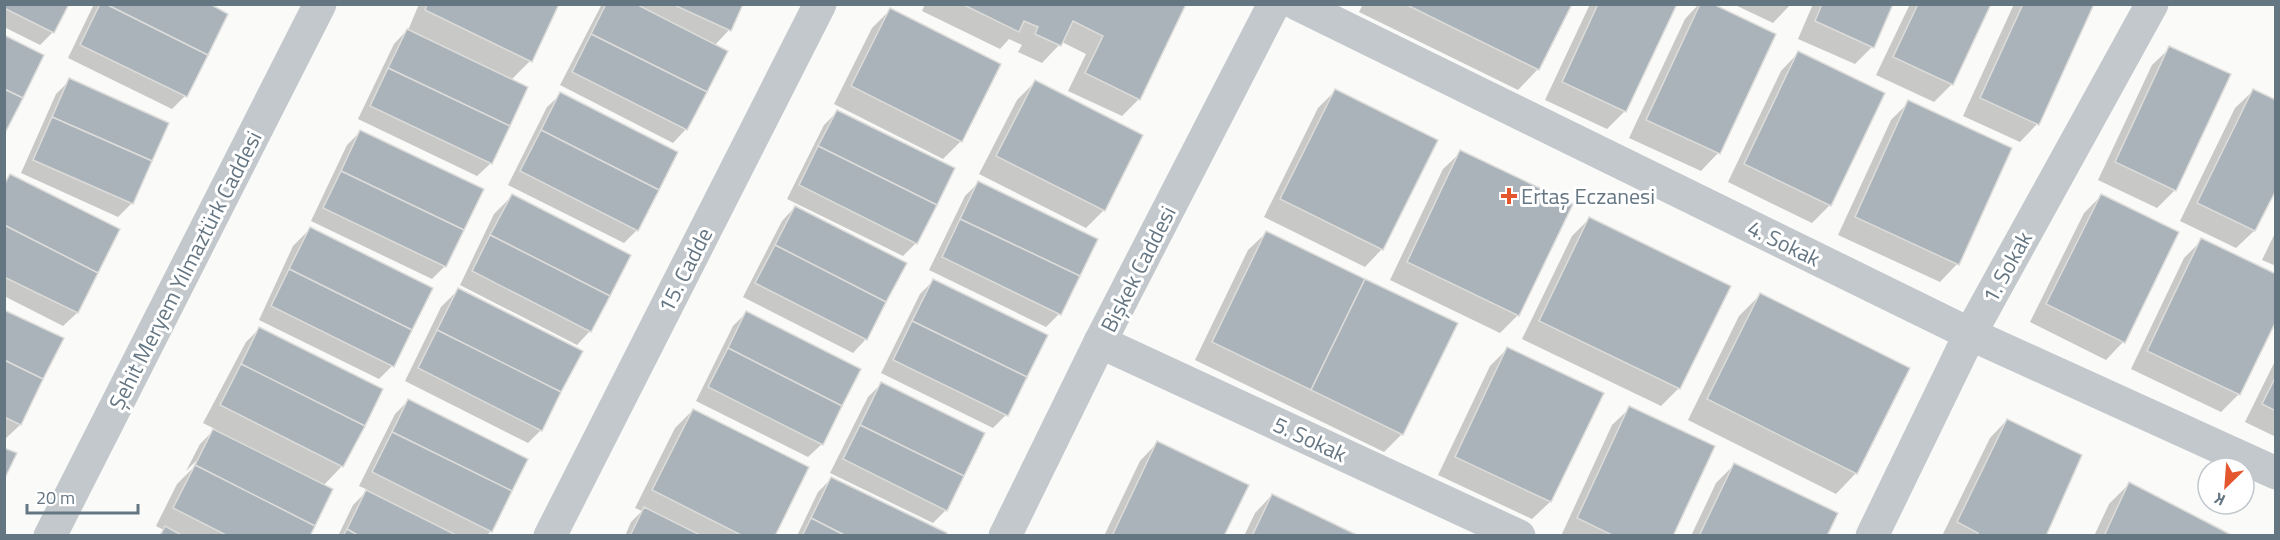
<svg xmlns="http://www.w3.org/2000/svg" width="2280" height="540" viewBox="0 0 2280 540" font-family="'Titillium Web',sans-serif">
  <style>
    .shadow { fill: #0003 }
    .building { fill: #aab3b9; stroke: #dcdcda; stroke-width: 1.5 }
    .lines { fill: none; stroke-linecap: round; stroke-linejoin: round }
    .minor { stroke: #c3c8cc; stroke-width: 33 }
    .poi-dot { fill: #e4572e; stroke: #fff; stroke-width: 2 }
    .labels { text-anchor: middle; stroke-width: 6; stroke-linejoin: round; paint-order: stroke }
    .poi-label { font-size: 22px; fill: #657683; stroke: #fff; text-anchor: start }
    .street-label { font-size: 22px; fill: #657683; stroke: #fff }
  </style>
  <rect width="100%" height="100%" fill="#fafaf8"/>
  <g class="shadow">
    <path d="M4,4L53,32L40,45L4,27Z"/>
    <path d="M94,4H206L185,96L172,109L68,58Z"/>
    <path d="M419,4H558L530,61L511,80L491,163L477,176L358,119L394,44L409,28Z"/>
    <path d="M602,4H741L729,30L714,46L686,129L673,143L560,85Z"/>
    <path d="M925,4H1184L1139,99L1122,116L1068,91L1086,54L1062,42L1042,63L1018,52L1022,45L1009,39L1000,49L922,11Z"/>
    <path d="M1363,4H1570L1538,69L1518,90L1359,12Z"/>
    <path d="M1590,4H1675L1625,111L1607,129L1545,100Z"/>
    <path d="M1699,4H1709L1774,35L1718,153L1701,171L1629,138L1685,19Z"/>
    <path d="M1733,4H1791L1773,23Z"/>
    <path d="M1813,4H1891L1872,47L1855,64L1798,39Z"/>
    <path d="M1910,4H1989L1952,84L1934,102L1876,75Z"/>
    <path d="M2014,4H2092L2037,124L2020,142L1963,116Z"/>
    <path d="M890,10L961,141L943,159L834,104L872,28Z"/>
    <path d="M2170,48L2175,190L2157,208L2098,180L2152,65Z"/>
    <path d="M1798,53L1830,205L1812,223L1728,182L1781,71Z"/>
    <path d="M70,80L132,203L118,217L21,173L56,94Z"/>
    <path d="M1035,82L1104,210L1086,228L979,174L1017,100Z"/>
    <path d="M1335,91L1382,249L1365,267L1264,217L1318,108Z"/>
    <path d="M2253,91L2276,186L2254,231L2236,248L2180,221L2235,108Z"/>
    <path d="M561,94L637,230L624,243L508,185L547,107Z"/>
    <path d="M1909,102L1957,264L1940,282L1838,235L1891,120Z"/>
    <path d="M837,112L916,243L903,256L787,199L824,125Z"/>
    <path d="M360,132L445,266L432,279L311,221L347,145Z"/>
    <path d="M1461,152L1518,315L1500,333L1390,280L1443,169Z"/>
    <path d="M11,175L118,230L77,313L63,326L4,296V181Z"/>
    <path d="M978,183L1059,314L1046,327L929,270L965,196Z"/>
    <path d="M512,196L590,331L577,345L460,285L494,214Z"/>
    <path d="M2101,196L2177,233L2123,342L2106,360L2030,322L2084,213Z"/>
    <path d="M795,207L866,339L853,353L743,297L782,221Z"/>
    <path d="M1589,219L1729,286L1679,388L1661,406L1522,339L1572,236Z"/>
    <path d="M310,229L392,366L379,379L259,320L293,246Z"/>
    <path d="M2276,231V266L2262,260Z"/>
    <path d="M1266,233L1402,434L1384,452L1195,360L1248,250Z"/>
    <path d="M2202,240L2239,394L2221,412L2131,369L2184,258Z"/>
    <path d="M933,281L1006,415L993,428L881,373L920,294Z"/>
    <path d="M458,290L541,430L528,443L405,381L441,307Z"/>
    <path d="M1760,295L1856,473L1836,494L1688,420L1739,316Z"/>
    <path d="M4,311L62,339L20,425L4,440Z"/>
    <path d="M746,313L822,444L808,457L696,401L733,326Z"/>
    <path d="M260,328L342,466L323,486L308,536H158L164,530L156,526L177,484L196,465V461L186,471L200,444L215,429L203,423L246,342Z"/>
    <path d="M1507,349L1550,502L1532,519L1438,475L1490,366Z"/>
    <path d="M2276,359V437L2245,422Z"/>
    <path d="M881,384L946,510L933,523L830,473L868,397Z"/>
    <path d="M408,401L491,531L486,536H338L353,505L368,490L359,486L395,414Z"/>
    <path d="M1630,408L1672,536H1561L1612,425Z"/>
    <path d="M693,410L773,536H625L631,522L642,511L635,508L675,428Z"/>
    <path d="M2007,420L2044,536H1942L1990,438Z"/>
    <path d="M1157,443L1223,536H1104L1140,461Z"/>
    <path d="M1734,465L1826,536H1691L1716,483Z"/>
    <path d="M831,479L944,536H797L818,492Z"/>
    <path d="M2129,484L2230,536H2094L2109,504Z"/>
    <path d="M1272,495L1355,536H1244L1255,513Z"/>
  </g>
  <g class="building">
    <path d="M4,4H69L54,33L4,8Z"/>
    <path d="M100,4H106L208,55L187,97L80,45Z"/>
    <path d="M106,4H210L228,14L208,55Z"/>
    <path d="M427,4H559L532,62L425,10Z"/>
    <path d="M606,4H636L728,51L707,92L591,34Z"/>
    <path d="M672,4H743L731,31Z"/>
    <path d="M962,4H1186L1140,100L1085,73L1103,36L1073,21L1061,46L1035,34L1038,27L1024,21L1019,32Z"/>
    <path d="M1405,4H1572L1539,70Z"/>
    <path d="M1598,4H1677L1626,112L1562,82Z"/>
    <path d="M1700,4H1713L1776,34L1720,154L1646,120Z"/>
    <path d="M1822,4H1893L1874,48L1815,21Z"/>
    <path d="M1918,4H1991L1953,85L1893,57Z"/>
    <path d="M2023,4H2094L2039,125L1980,98Z"/>
    <path d="M890,8L1001,64L962,142L851,86Z"/>
    <path d="M407,29L528,87L510,126L388,68Z"/>
    <path d="M591,34L707,92L687,130L572,72Z"/>
    <path d="M4,35L44,55L23,98L4,89Z"/>
    <path d="M2169,46L2231,74L2176,191L2115,162Z"/>
    <path d="M1798,51L1885,93L1831,206L1744,164Z"/>
    <path d="M388,68L510,126L492,164L370,106Z"/>
    <path d="M69,78L169,123L152,161L52,117Z"/>
    <path d="M1035,80L1143,135L1105,211L996,156Z"/>
    <path d="M4,89L23,98L4,135Z"/>
    <path d="M1335,89L1438,140L1383,250L1280,199Z"/>
    <path d="M2253,89L2276,100V190L2255,231L2197,203Z"/>
    <path d="M560,92L678,152L659,190L541,130Z"/>
    <path d="M1908,100L2012,148L1959,265L1855,217Z"/>
    <path d="M837,110L955,168L937,205L818,146Z"/>
    <path d="M52,117L152,161L133,204L33,160Z"/>
    <path d="M360,130L484,189L464,230L341,171Z"/>
    <path d="M541,130L659,190L638,231L520,171Z"/>
    <path d="M818,146L937,205L917,244L799,185Z"/>
    <path d="M1460,150L1573,204L1519,316L1407,262Z"/>
    <path d="M341,171L464,230L446,267L323,208Z"/>
    <path d="M10,174L120,229L98,273L4,225V185Z"/>
    <path d="M978,181L1098,239L1080,276L960,219Z"/>
    <path d="M512,194L631,255L610,296L490,235Z"/>
    <path d="M2101,194L2179,232L2125,343L2046,304Z"/>
    <path d="M795,206L907,263L886,302L775,245Z"/>
    <path d="M1589,217L1731,286L1680,389L1539,321Z"/>
    <path d="M960,219L1080,276L1061,315L942,257Z"/>
    <path d="M4,225L98,273L78,313L4,277Z"/>
    <path d="M310,227L433,288L412,330L289,269Z"/>
    <path d="M1266,231L1365,279L1311,390L1212,342Z"/>
    <path d="M490,235L610,296L591,332L472,271Z"/>
    <path d="M2201,238L2276,274V321L2240,395L2147,351Z"/>
    <path d="M775,245L886,302L867,340L755,283Z"/>
    <path d="M289,269L412,330L394,367L271,306Z"/>
    <path d="M933,279L1048,335L1027,377L912,321Z"/>
    <path d="M1365,279L1458,323L1403,435L1311,390Z"/>
    <path d="M458,288L583,351L561,392L437,330Z"/>
    <path d="M1760,293L1910,368L1857,474L1707,399Z"/>
    <path d="M4,310L64,338L43,379L4,360Z"/>
    <path d="M746,311L861,369L842,406L728,348Z"/>
    <path d="M912,321L1027,377L1008,416L893,360Z"/>
    <path d="M259,327L383,389L365,426L241,364Z"/>
    <path d="M437,330L561,392L542,431L418,368Z"/>
    <path d="M1507,347L1604,393L1551,502L1455,457Z"/>
    <path d="M728,348L842,406L823,445L708,387Z"/>
    <path d="M4,360L43,379L21,425L4,417Z"/>
    <path d="M241,364L365,426L343,467L220,405Z"/>
    <path d="M2276,376V411L2262,404Z"/>
    <path d="M881,382L985,433L964,476L860,425Z"/>
    <path d="M408,399L528,459L512,491L392,432Z"/>
    <path d="M1629,406L1715,446L1673,536H1614L1577,518Z"/>
    <path d="M693,409L809,467L775,536H743L652,490Z"/>
    <path d="M2007,419L2082,455L2046,536H1977L1978,533L1957,522Z"/>
    <path d="M860,425L964,476L947,511L843,459Z"/>
    <path d="M213,429L333,489L315,526L195,465Z"/>
    <path d="M392,432L512,491L492,532L372,472Z"/>
    <path d="M1157,441L1249,485L1224,536H1112Z"/>
    <path d="M4,448L17,453L4,480Z"/>
    <path d="M1734,463L1838,513L1827,536H1699Z"/>
    <path d="M195,465L315,526L310,536H228L173,508Z"/>
    <path d="M831,477L947,533L946,536H846L811,518Z"/>
    <path d="M2129,482L2218,528L2233,536H2104Z"/>
    <path d="M366,490L458,536H359L347,529Z"/>
    <path d="M1272,494L1359,536H1252Z"/>
    <path d="M644,507L702,536H630Z"/>
    <path d="M811,518L846,536H802Z"/>
    <path d="M165,526L183,536H160Z"/>
    <path d="M347,529L359,536H343Z"/>
  </g>
  <g class="lines">
    <g class="minor">
      <path d="M1297,4L1970,334L2276,473"/>
      <path d="M1100,342L1519,536"/>
      <path d="M50,536L320,4"/>
      <path d="M550,536L820,4"/>
      <path d="M1005,536L1100,342L1274,4"/>
      <path d="M1872,536L1970,334L2152,4"/>
    </g>
  </g>
  <path class="poi-dot" d="M1506 187h6v6h6v6h-6v6h-6v-6h-6v-6h6z"/>
  <g class="labels">
    <g class="poi-label">
      <text x="1521" y="204">Ertaş Eczanesi</text>
    </g>
    <g class="street-label">
      <text transform="translate(1784 243) rotate(26)" y="8">4. Sokak</text>
      <text transform="translate(2007 267) rotate(-61)" y="8">1. Sokak</text>
      <text transform="translate(1138 269) rotate(-63)" y="8">Bişkek Caddesi</text>
      <text transform="translate(185 270) rotate(-63)" y="8">Şehit Meryem Yılmaztürk Caddesi</text>
      <text transform="translate(685 270) rotate(-63)" y="8">15. Cadde</text>
      <text transform="translate(1310 439) rotate(25)" y="8">5. Sokak</text>
    </g>
  </g>
  <rect width="2280" height="540" fill="none" stroke="#657683" stroke-width="12"/>
  <g transform="translate(2226 486) rotate(205)"><circle r="28" fill="#ffffff" stroke="#c1c8cd" stroke-width="1.5"/>
  <path d="M0-4.5L10 22L0 15L-10 22Z" fill="#e4572e"/>
  <text y="-9" font-size="16" font-weight="bold" text-anchor="middle" fill="#657683">K</text>
  </g>
  <path d="M27 504v9h111v-9" fill="none" stroke="#657683" stroke-width="3"/>
  <text x="36" y="504" font-size="18" fill="#657683" stroke="#ffffff" stroke-width="4.5" paint-order="stroke">20 m</text>
</svg>
